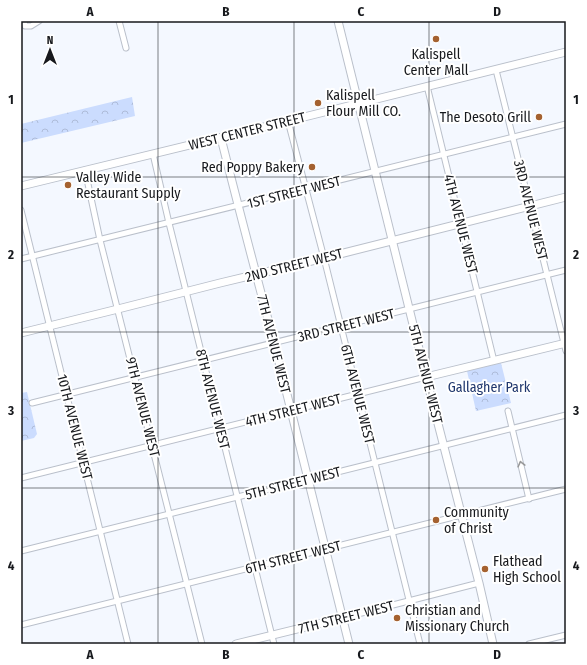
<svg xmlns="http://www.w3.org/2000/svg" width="587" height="665" viewBox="0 0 587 665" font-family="'Fira Sans Condensed',sans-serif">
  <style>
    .park { fill: url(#park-crowns) }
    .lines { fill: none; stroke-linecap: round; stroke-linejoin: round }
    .street-casing { stroke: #bac0cb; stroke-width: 7 }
    .secondary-casing { stroke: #bac0cb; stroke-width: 9 }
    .street { stroke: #fff; stroke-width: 5 }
    .secondary { stroke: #fff; stroke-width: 7 }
    .oneway { stroke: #979899 }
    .grid { fill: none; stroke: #17191d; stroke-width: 1; stroke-opacity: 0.55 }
    .poi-dot { fill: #a46130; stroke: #fff; stroke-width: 1.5 }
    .labels { text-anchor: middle; stroke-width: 4; stroke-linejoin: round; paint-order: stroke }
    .poi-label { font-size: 14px; fill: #17191d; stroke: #fff; text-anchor: start }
    .street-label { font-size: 14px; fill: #17191d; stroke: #fff }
    .park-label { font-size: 14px; fill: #20376d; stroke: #fff }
    .neatline { fill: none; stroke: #17191d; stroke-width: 1.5 }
    .grid-label { font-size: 13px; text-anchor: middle; font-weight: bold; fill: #17191d }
  </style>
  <defs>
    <pattern id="park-crowns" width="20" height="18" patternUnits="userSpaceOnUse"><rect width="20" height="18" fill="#cbdcfe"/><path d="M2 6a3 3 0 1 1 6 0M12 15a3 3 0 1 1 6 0" fill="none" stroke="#aebcd9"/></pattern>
  </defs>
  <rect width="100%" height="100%" fill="#f4f8ff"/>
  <g class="park">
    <path d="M132,97L135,116L21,143V124Z"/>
    <path d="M501,363L511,403L476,411L467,371Z"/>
    <path d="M27,392L37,434L34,438L21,441V393Z"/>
  </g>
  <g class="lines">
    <defs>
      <g id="street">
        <path d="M24,21L25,26H31L39,21"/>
        <path d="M119,21L126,48"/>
        <path d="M496,70L566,351"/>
        <path d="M427,86L494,361"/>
        <path d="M288,121L324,258L420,644"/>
        <path d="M153,154L169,223L274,644"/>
        <path d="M85,170L100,240L202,644"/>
        <path d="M21,210L128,644"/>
        <path d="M21,259L566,124"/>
        <path d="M32,403L566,270"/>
        <path d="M508,411L529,499"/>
        <path d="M21,478L426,377"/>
        <path d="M21,551L566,415"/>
        <path d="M342,618L479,583"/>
        <path d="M21,625L566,489"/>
        <path d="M529,644L566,635"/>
      </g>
      <g id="secondary">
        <path d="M338,21L426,377L479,583L493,644"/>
        <path d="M221,138C238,206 256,274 274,342C299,443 324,543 349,644"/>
        <path d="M21,186L288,121L566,52"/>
        <path d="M21,333L118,309L220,283L324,258L566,197"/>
        <path d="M426,377L566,343"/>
        <path d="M236,644L342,618"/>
      </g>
    </defs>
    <use href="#street" class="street-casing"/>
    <use href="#secondary" class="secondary-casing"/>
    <use href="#street" class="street"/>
    <use href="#secondary" class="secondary"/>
  </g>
  <defs><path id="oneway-chevron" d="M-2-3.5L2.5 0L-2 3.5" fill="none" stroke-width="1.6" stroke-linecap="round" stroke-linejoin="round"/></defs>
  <use class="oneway" href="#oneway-chevron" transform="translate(521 464) rotate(-104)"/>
  <path class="grid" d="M158,21V644M294,21V644M429,21V644M21,177H566M21,332H566M21,488H566"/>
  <g class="poi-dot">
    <circle cx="436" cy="39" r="4"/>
    <circle cx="318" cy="103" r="4"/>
    <circle cx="539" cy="117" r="4"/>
    <circle cx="312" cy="167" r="4"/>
    <circle cx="68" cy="185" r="4"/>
    <circle cx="436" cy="520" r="4"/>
    <circle cx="485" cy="569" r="4"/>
    <circle cx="397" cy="618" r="4"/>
  </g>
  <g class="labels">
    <g class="poi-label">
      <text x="436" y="59" text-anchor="middle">Kalispell<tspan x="436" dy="16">Center Mall</tspan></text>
      <text x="326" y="100">Kalispell<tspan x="326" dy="16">Flour Mill CO.</tspan></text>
      <text x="531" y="122" text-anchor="end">The Desoto Grill</text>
      <text x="304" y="172" text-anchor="end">Red Poppy Bakery</text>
      <text x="76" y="182">Valley Wide<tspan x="76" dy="16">Restaurant Supply</tspan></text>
      <text x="444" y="517">Community<tspan x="444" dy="16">of Christ</tspan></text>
      <text x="493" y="566">Flathead<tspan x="493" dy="16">High School</tspan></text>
      <text x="405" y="615">Christian and<tspan x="405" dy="16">Missionary Church</tspan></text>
    </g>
    <g class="street-label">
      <text transform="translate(247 131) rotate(-14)" y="5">WEST CENTER STREET</text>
      <text transform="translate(294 192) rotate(-14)" y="5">1ST STREET WEST</text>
      <text transform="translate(531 210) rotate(76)" y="5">3RD AVENUE WEST</text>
      <text transform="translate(461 224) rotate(76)" y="5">4TH AVENUE WEST</text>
      <text transform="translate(294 265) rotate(-14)" y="5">2ND STREET WEST</text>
      <text transform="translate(346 325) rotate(-14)" y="5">3RD STREET WEST</text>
      <text transform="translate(274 344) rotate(76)" y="5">7TH AVENUE WEST</text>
      <text transform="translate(426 374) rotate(76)" y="5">5TH AVENUE WEST</text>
      <text transform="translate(358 394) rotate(76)" y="5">6TH AVENUE WEST</text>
      <text transform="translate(213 399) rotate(76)" y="5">8TH AVENUE WEST</text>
      <text transform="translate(143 407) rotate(76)" y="5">9TH AVENUE WEST</text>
      <text transform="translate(293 410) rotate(-14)" y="5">4TH STREET WEST</text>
      <text transform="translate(75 427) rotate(76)" y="5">10TH AVENUE WEST</text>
      <text transform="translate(293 483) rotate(-14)" y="5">5TH STREET WEST</text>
      <text transform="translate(293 557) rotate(-14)" y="5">6TH STREET WEST</text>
      <text transform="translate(346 617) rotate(-14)" y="5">7TH STREET WEST</text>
    </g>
    <g class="park-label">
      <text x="489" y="392">Gallagher Park</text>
    </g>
  </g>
  <rect width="587" height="665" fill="none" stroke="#ffffff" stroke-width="44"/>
  <g transform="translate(50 50)" stroke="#ffffff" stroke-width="3" paint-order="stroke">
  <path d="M0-3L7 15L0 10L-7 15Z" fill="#17191d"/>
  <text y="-6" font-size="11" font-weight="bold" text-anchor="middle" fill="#17191d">N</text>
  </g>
  <rect x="22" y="22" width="543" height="621" class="neatline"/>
  <g class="grid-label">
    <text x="90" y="16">A</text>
    <text x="226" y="16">B</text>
    <text x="361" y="16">C</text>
    <text x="497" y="16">D</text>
    <text x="11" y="104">1</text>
    <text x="576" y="104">1</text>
    <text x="11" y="259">2</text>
    <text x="576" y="259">2</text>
    <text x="11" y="415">3</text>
    <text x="576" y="415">3</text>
    <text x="11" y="570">4</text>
    <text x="576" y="570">4</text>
    <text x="90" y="659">A</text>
    <text x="226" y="659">B</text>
    <text x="361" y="659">C</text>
    <text x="497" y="659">D</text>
  </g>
</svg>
